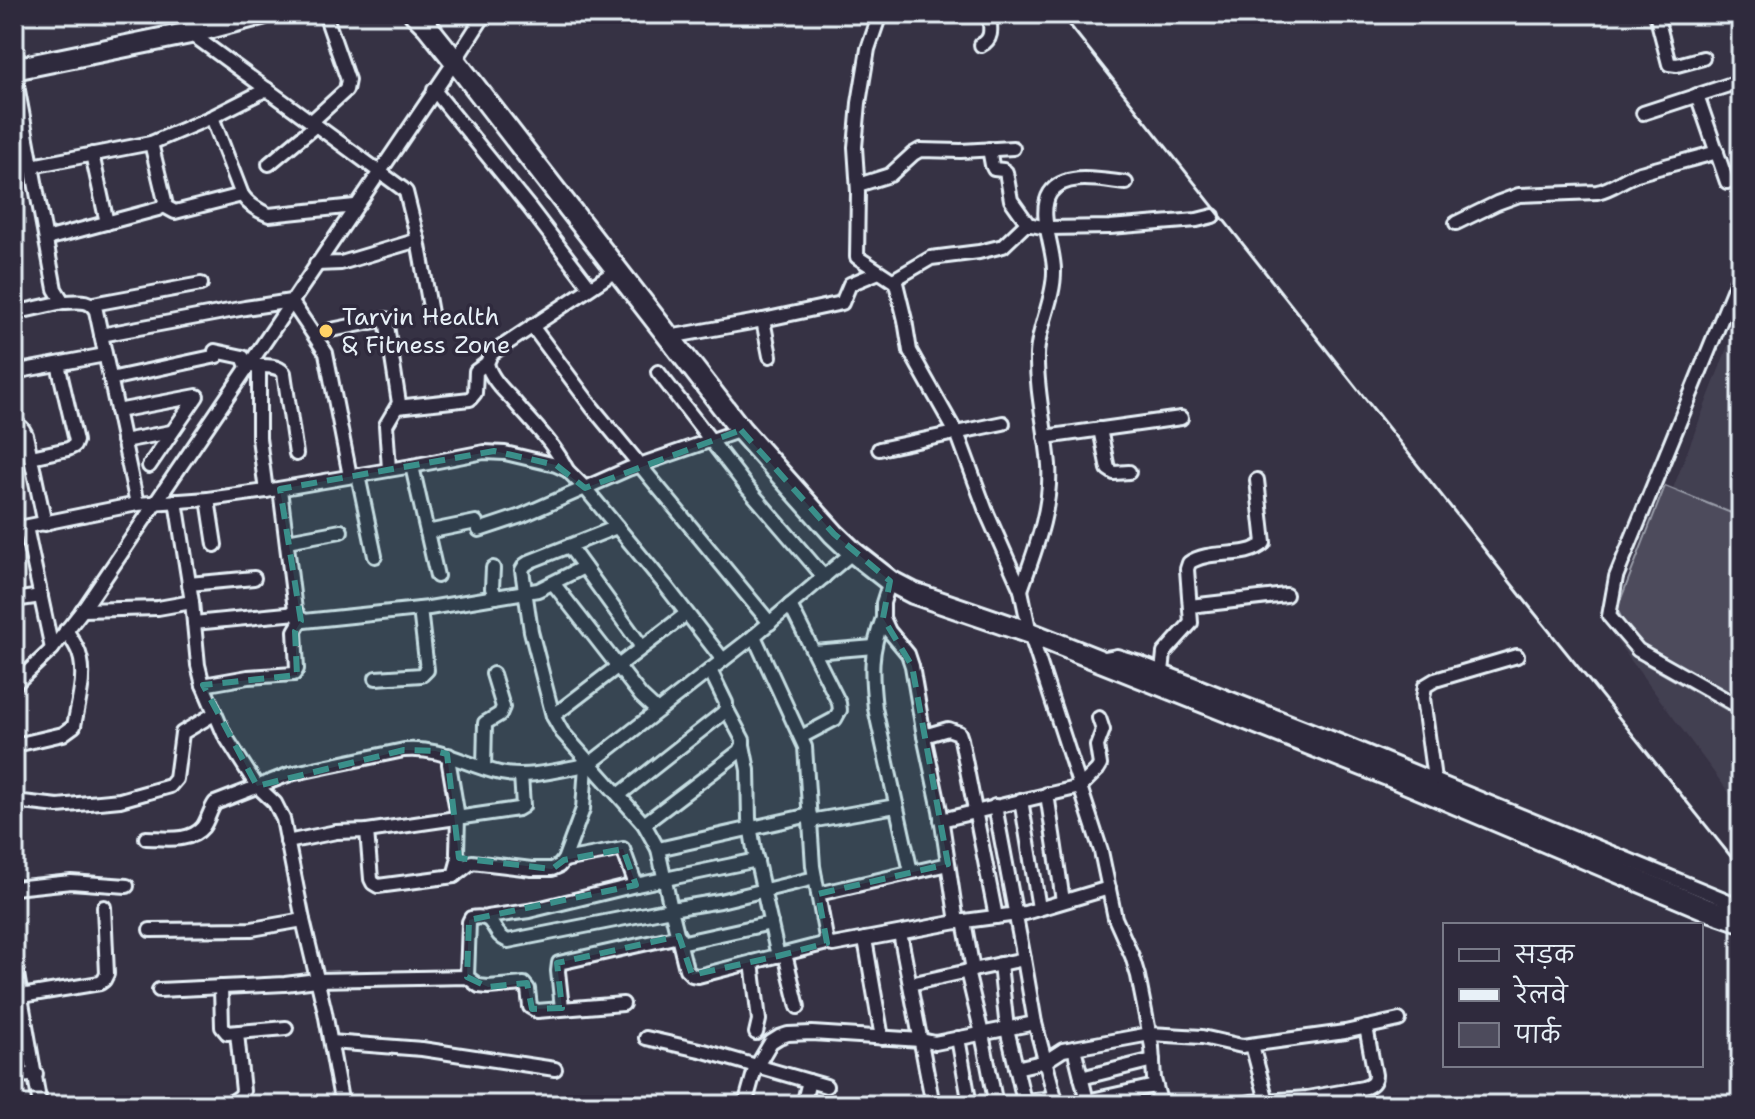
<svg xmlns="http://www.w3.org/2000/svg" width="1755" height="1119" viewBox="0 0 1755 1119" font-family="'Shantell Sans','Playpen Sans Deva',sans-serif">
  <style>
    .built { fill: #433f51 }
    .green { fill: #4d4b5c; stroke: #9a9eaa; stroke-width: 2 }
    .lines { fill: none; stroke-linecap: round; stroke-linejoin: round }
    .minor-casing { stroke: #e8f1f8; stroke-width: 18 }
    .highway-casing { stroke: #e8f1f8; stroke-width: 26 }
    .minor { stroke: #2f2a3d; stroke-width: 12 }
    .highway { stroke: #2f2a3d; stroke-width: 20 }
    .rail { stroke: #e8f1f8; stroke-width: 3 }
    .marked { fill: #3a8f8a; fill-opacity: 0.2; stroke: #3a8f8a; stroke-width: 6; stroke-dasharray: 16 10; stroke-linejoin: round }
    .poi-dot { fill: #ffd166; stroke: #2f2a3d; stroke-width: 3 }
    .labels { text-anchor: middle; stroke-width: 7; stroke-linejoin: round; paint-order: stroke }
    .poi-label { font-size: 24px; fill: #e8f1f8; stroke: #2f2a3d; text-anchor: start }
  </style>
  <rect width="100%" height="100%" fill="#363244"/>
  <filter id="ink" filterUnits="userSpaceOnUse"><feTurbulence type="fractalNoise" baseFrequency=".0125" numOctaves="2"/><feDisplacementMap in="SourceGraphic" scale="16" xChannelSelector="R" yChannelSelector="G"/><feConvolveMatrix kernelMatrix="1 2 1 2 8 2 1 2 1" color-interpolation-filters="sRGB"/></filter>
  <g filter="url(#ink)">
    <path class="built" d="M1741,312V809L1615,639Z"/>
    <path class="green" d="M1665,486L1741,517V718L1644,663L1617,609Z"/>
    <g class="lines">
      <defs>
        <g id="minor">
          <path d="M183,14L195,20"/>
          <path d="M880,14L868,49L859,103L855,147L858,192L857,257L895,282"/>
          <path d="M1656,14L1669,64L1677,65L1703,58"/>
          <path d="M190,33L403,189L406,192L418,240L431,313"/>
          <path d="M981,45C994,39 990,26 989,14"/>
          <path d="M14,69L55,289L63,302C76,302 90,298 96,311L137,504"/>
          <path d="M434,90L529,207L590,287"/>
          <path d="M1697,95L1727,182"/>
          <path d="M1643,113L1741,81"/>
          <path d="M212,117L242,195C249,205 257,210 269,215L355,206"/>
          <path d="M311,122L346,90L348,80L325,14"/>
          <path d="M989,149L992,165L994,169L1003,170L1006,172L1011,200L1028,224"/>
          <path d="M92,154L107,223"/>
          <path d="M269,164L316,125"/>
          <path d="M32,166L151,143L212,117L267,89"/>
          <path d="M858,185L890,175L913,154L920,150L961,151L1013,148"/>
          <path d="M164,206L175,212L242,195"/>
          <path d="M1456,223L1497,203L1519,195L1597,192C1612,189 1623,179 1637,174C1663,166 1690,160 1717,152"/>
          <path d="M46,239L158,209L164,206L165,201L151,143"/>
          <path d="M316,264L341,263L418,240"/>
          <path d="M1741,271L1616,577L1609,616L1638,650L1741,708"/>
          <path d="M93,304L201,284"/>
          <path d="M14,313L63,302"/>
          <path d="M763,320L770,356"/>
          <path d="M532,326L592,407L770,623"/>
          <path d="M331,330L386,319L399,403L386,425L389,469"/>
          <path d="M101,335L245,308L291,301L326,353L350,476"/>
          <path d="M669,337L763,320L842,303L850,284L879,272"/>
          <path d="M215,351L243,357L247,366C259,367 276,363 284,373L296,454"/>
          <path d="M259,367V438L266,491"/>
          <path d="M14,372L105,355"/>
          <path d="M658,372L746,486L824,577"/>
          <path d="M110,379L217,356"/>
          <path d="M397,407L470,399L475,393L476,371L487,363"/>
          <path d="M117,411L197,396L149,466"/>
          <path d="M14,426C22,425 23,429 26,435L45,524"/>
          <path d="M1100,429L1108,469L1114,473L1129,472"/>
          <path d="M1045,437L1181,418"/>
          <path d="M123,441L171,432"/>
          <path d="M879,449L1003,423"/>
          <path d="M31,457L68,449L74,446L76,441L58,364"/>
          <path d="M412,466L437,576"/>
          <path d="M567,470C554,443 531,422 512,399C502,389 490,377 487,363L491,354L617,270"/>
          <path d="M358,475L375,556"/>
          <path d="M280,489L295,610L299,618L304,621L429,608L538,590L584,567"/>
          <path d="M208,499L215,545"/>
          <path d="M176,501L192,602L198,665L203,685L224,734L257,786L275,803L283,819L303,920L325,1012L342,1105"/>
          <path d="M26,527L52,649"/>
          <path d="M617,527L531,561L525,565L522,570L531,631L553,716L562,732L644,824L658,849L671,909L720,901L815,878"/>
          <path d="M14,529L137,504L208,499L266,491L412,466L484,452L505,453L556,465L567,470L585,488L628,469L741,430"/>
          <path d="M479,530L521,516L585,488L665,585L723,660L754,636L853,552"/>
          <path d="M427,532L476,522"/>
          <path d="M287,541L341,531"/>
          <path d="M569,546L642,647"/>
          <path d="M493,568L492,588L496,597"/>
          <path d="M890,581L883,603V618L889,631L908,654L912,666L924,736L940,810L957,922L1025,913L1109,888"/>
          <path d="M553,583L641,696L657,711"/>
          <path d="M189,584L254,578"/>
          <path d="M1021,590C1035,550 1052,508 1049,465C1046,429 1036,392 1037,355C1038,327 1054,300 1054,272C1055,249 1037,214 1050,193C1065,171 1104,181 1126,183"/>
          <path d="M14,600L41,596"/>
          <path d="M790,605L839,703L840,710L835,719L801,737"/>
          <path d="M1190,606L1286,595"/>
          <path d="M82,610L158,608L192,602"/>
          <path d="M883,618C870,652 871,672 875,708L911,872"/>
          <path d="M194,623L297,613"/>
          <path d="M754,636L805,747L813,866L827,943L833,945L957,922"/>
          <path d="M814,652L874,647"/>
          <path d="M1100,659L1117,656L1137,662L1344,743L1741,906"/>
          <path d="M1162,672L1164,653L1191,623L1187,569L1189,563C1209,548 1246,560 1264,543L1257,480"/>
          <path d="M376,678L422,675L427,670L420,609"/>
          <path d="M14,685L52,649L85,607L455,61L485,14"/>
          <path d="M203,685L248,677L294,674L297,669L295,631L302,619"/>
          <path d="M553,716L686,614"/>
          <path d="M924,736L948,729L959,733L961,739L996,917"/>
          <path d="M20,744L63,734L74,726C78,703 87,675 79,653C76,645 71,638 66,630"/>
          <path d="M743,745L748,770L749,819L754,849L778,956"/>
          <path d="M449,755V764L458,817L457,853L459,858L454,876"/>
          <path d="M484,768L485,723L500,714L503,707L493,674"/>
          <path d="M1434,779L1423,698L1425,686L1435,680L1517,656"/>
          <path d="M1047,794L1063,901"/>
          <path d="M619,795L723,713L726,708V703L710,670"/>
          <path d="M1021,800L1039,908"/>
          <path d="M14,801L58,806L120,800L170,786L176,779L182,733L214,714"/>
          <path d="M995,806L1024,959"/>
          <path d="M941,820L1080,787L1097,770L1100,765L1097,746L1103,730L1099,718"/>
          <path d="M810,821L896,806"/>
          <path d="M644,824L740,751L743,745V740L726,708"/>
          <path d="M367,831L371,879L373,883L378,886L454,876L472,862L532,869H552L559,866L564,860L583,809L586,765"/>
          <path d="M146,838C164,838 190,843 203,827C208,820 210,810 215,803L290,774L404,750C443,747 464,765 500,773C527,779 558,770 586,765L591,763L723,660"/>
          <path d="M287,842L336,832L367,831L518,809L523,806L521,775"/>
          <path d="M658,849L810,815"/>
          <path d="M564,860L623,849L636,885"/>
          <path d="M14,888L71,882L127,886"/>
          <path d="M818,894L948,864"/>
          <path d="M487,917L529,911L636,885L757,860"/>
          <path d="M150,930L252,929L303,920"/>
          <path d="M900,933L933,1105"/>
          <path d="M865,939L882,1038"/>
          <path d="M680,943L771,923"/>
          <path d="M785,954L798,1007"/>
          <path d="M14,957L40,1105"/>
          <path d="M752,962L759,1020L756,1033"/>
          <path d="M1000,964L1007,1029L1025,1105"/>
          <path d="M973,970L1024,959L1035,1023L1057,1105"/>
          <path d="M967,971L982,1034L996,1105"/>
          <path d="M467,977L469,922L471,918C498,913 489,933 508,941L671,909L686,969L692,975L698,976L827,943"/>
          <path d="M910,984L973,970L964,921"/>
          <path d="M221,987L222,1027L227,1033L286,1028"/>
          <path d="M159,990L285,984L317,980L467,977L479,986L488,987L524,984L528,989L530,1007L537,1011L623,1004"/>
          <path d="M21,996L100,983L104,980L107,974L104,907"/>
          <path d="M562,1008L558,971L559,963L679,936"/>
          <path d="M646,1038L704,1051L826,1086"/>
          <path d="M958,1038L970,1105"/>
          <path d="M331,1042L422,1049L555,1069"/>
          <path d="M1252,1045L1267,1101"/>
          <path d="M1074,1048L1088,1105"/>
          <path d="M1016,1068L1046,1061L1063,1050L1150,1034L1202,1037L1242,1046L1345,1032L1399,1020"/>
          <path d="M14,1077L36,1074"/>
          <path d="M1081,1078L1153,1060"/>
          <path d="M1024,1101L1046,1099L1055,1096"/>
          <path d="M1087,1101L1155,1086"/>
          <path d="M228,1105L241,1096L243,1091L237,1033"/>
          <path d="M745,1105L755,1069L771,1042L779,1037L788,1034L812,1033L921,1040L935,1043L1035,1023"/>
          <path d="M803,1105L809,1081"/>
          <path d="M1161,1105L1154,1079L1152,1047L1138,976L1132,956L1115,918L1101,851L1030,633L1021,590L986,511L959,438L910,351L905,320L895,279L931,258L979,252L1003,246L1025,225H1032L1047,228L1110,227L1197,220L1213,216"/>
          <path d="M1234,1105L1251,1102L1307,1098L1363,1088C1370,1086 1375,1083 1375,1075L1366,1027"/>
        </g>
        <g id="highway">
          <path d="M415,14L427,26L455,61L741,430L834,534L853,552L890,581L913,593L1030,633L1395,778L1706,909L1741,921"/>
          <path d="M14,69L190,33L262,14"/>
        </g>
      </defs>
      <use href="#minor" class="minor-casing"/>
      <use href="#highway" class="highway-casing"/>
      <use href="#minor" class="minor"/>
      <use href="#highway" class="highway"/>
      <path class="rail" d="M1061,14L1533,611L1741,869"/>
    </g>
  </g>
  <path class="marked" d="M741,430L834,534L890,581L883,618L912,666L948,864L818,894L827,943L778,956L692,975L679,936L557,963L562,1008L532,1009L527,983L488,987L467,977L469,920L636,885L623,849L564,860L552,869L459,858L447,754L435,751L404,750L257,786L203,685L297,675L295,631L301,621L280,489L494,451L556,465L585,488Z"/>
  <circle class="poi-dot" cx="326" cy="331" r="8"/>
  <g class="labels">
    <g class="poi-label">
      <text x="342" y="325">Tarvin Health<tspan x="342" dy="28">&amp; Fitness Zone</tspan></text>
    </g>
  </g>
  <rect width="1755" height="1119" fill="none" stroke="#2f2a3d" stroke-width="48"/>
  <rect x="24" y="24" width="1707" height="1071" fill="none" stroke="#e8f1f8" stroke-width="3" filter="url(#ink)"/>
  <rect x="1443" y="923" width="260" height="144" fill="#2f2a3d" stroke="#797a88" stroke-width="2"/>
  <rect x="1459" y="949" width="40" height="12" fill="#2f2a3d" stroke="#797a88" stroke-width="2"/>
  <text x="1515" y="963" font-size="24" fill="#e8f1f8">सड़क</text>
  <rect x="1459" y="989" width="40" height="12" fill="#e8f1f8" stroke="#797a88" stroke-width="2"/>
  <text x="1515" y="1003" font-size="24" fill="#e8f1f8">रेलवे</text>
  <rect x="1459" y="1023" width="40" height="24" fill="#4d4b5c" stroke="#797a88" stroke-width="2"/>
  <text x="1515" y="1043" font-size="24" fill="#e8f1f8">पार्क</text>
</svg>
